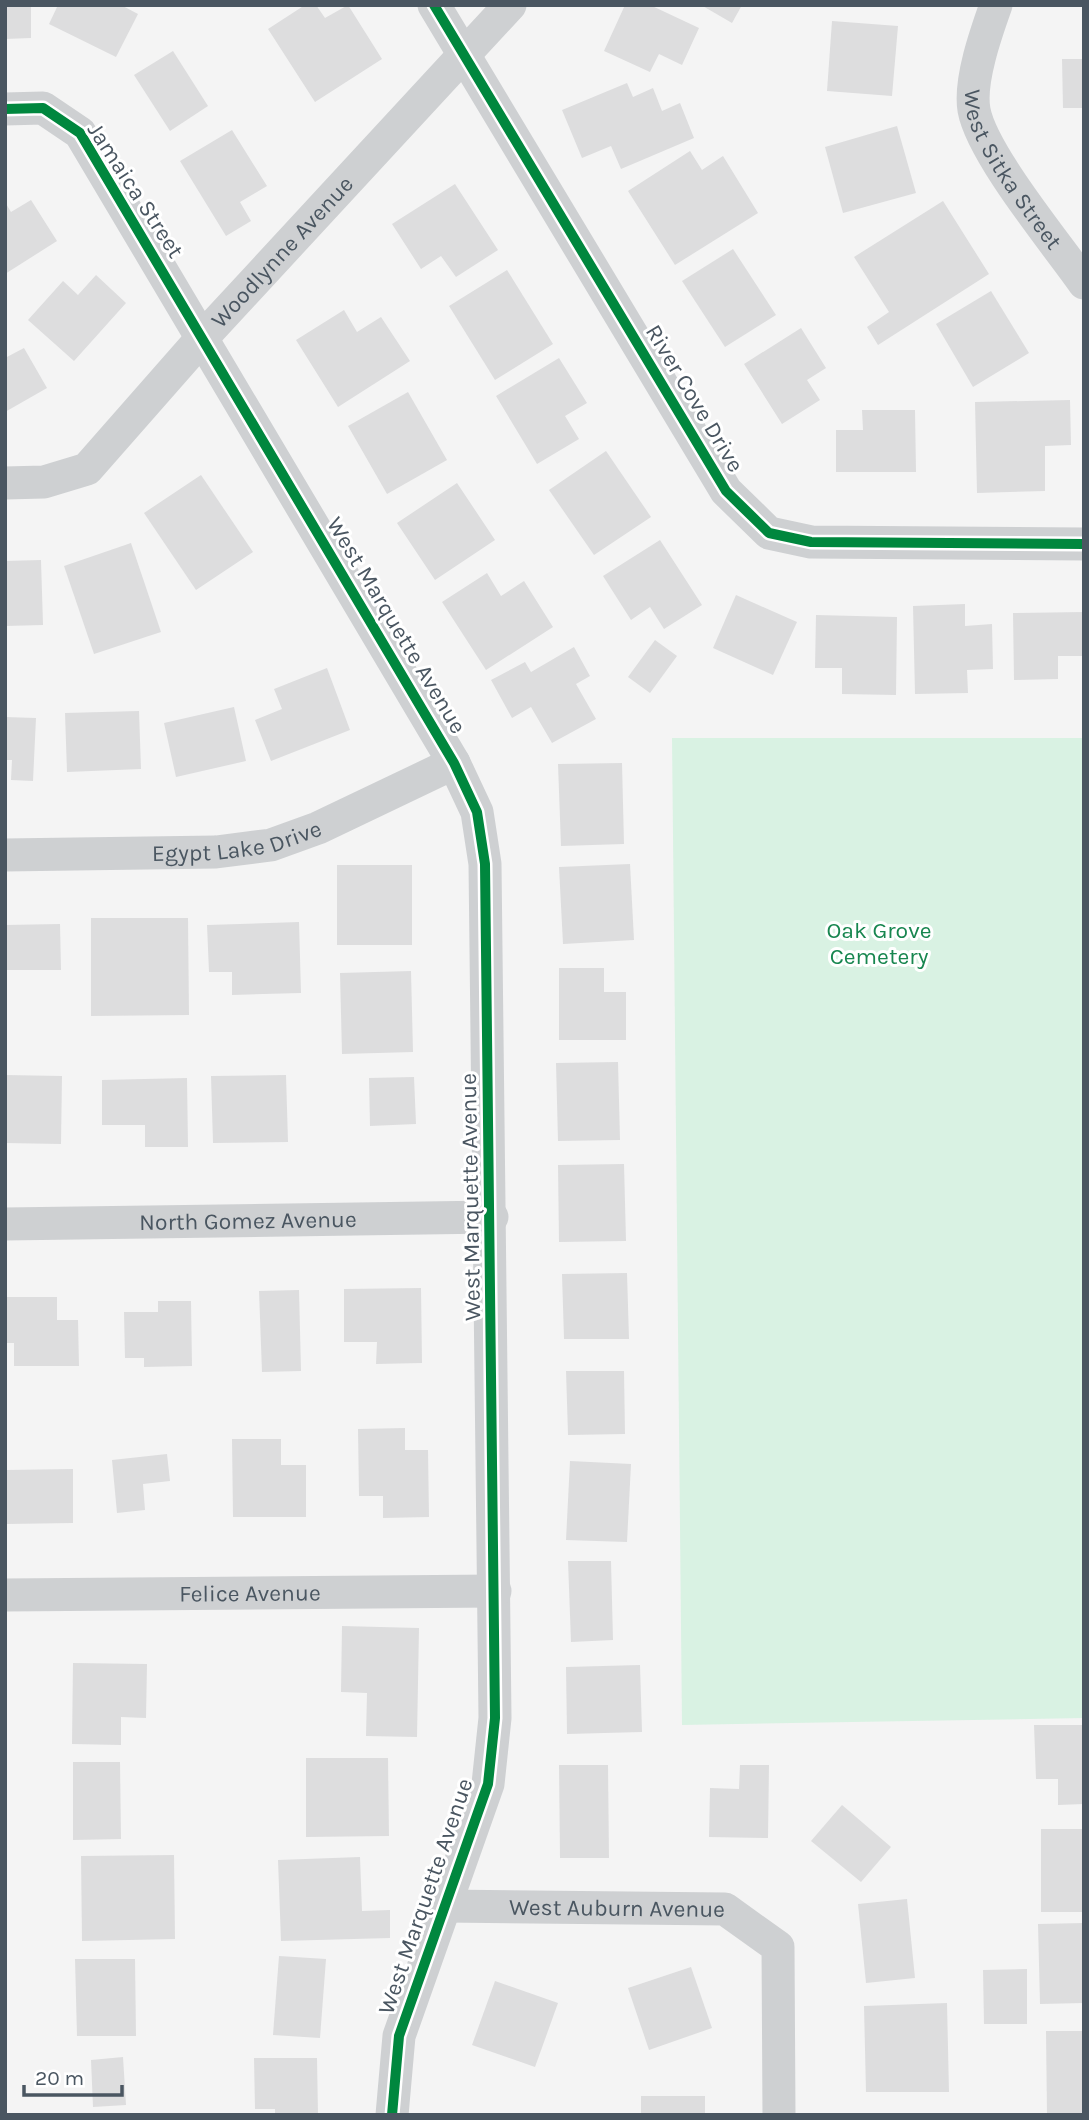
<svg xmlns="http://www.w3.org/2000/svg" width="1089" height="2120" viewBox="0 0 1089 2120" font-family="Karla,sans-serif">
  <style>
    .green { fill: #d9f2e3 }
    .building { fill: #ddddde }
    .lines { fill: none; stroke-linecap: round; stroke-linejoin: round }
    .street { stroke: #ced0d2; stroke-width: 33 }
    .cycleway-casing { stroke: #fff; stroke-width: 15 }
    .cycleway { stroke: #00873e; stroke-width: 10 }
    .labels { text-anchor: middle; stroke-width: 6; stroke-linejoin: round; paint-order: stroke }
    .street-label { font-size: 23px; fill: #4a5661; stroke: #fff }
    .park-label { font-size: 23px; fill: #17864f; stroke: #fff }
  </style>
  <rect width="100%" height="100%" fill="#f4f4f4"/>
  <path class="green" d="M672,738H1084V1718L682,1725Z"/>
  <g class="building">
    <path d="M5,5H31V38L5,39Z"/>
    <path d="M58,5H121L138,14L116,57L49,24Z"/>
    <path d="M305,5H316L325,18L348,5L382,59L315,102L268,29Z"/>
    <path d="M625,5H650L699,28L682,65L659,54L650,72L604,51Z"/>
    <path d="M701,5H742L732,23Z"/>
    <path d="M832,21L898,26L892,96L827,91Z"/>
    <path d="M173,51L208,106L170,131L134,75Z"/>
    <path d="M1062,59H1084V108H1063Z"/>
    <path d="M627,83L633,97L653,88L662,111L680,103L694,138L621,169L611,146L582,158L562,110Z"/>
    <path d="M897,126L916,193L843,213L825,147Z"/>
    <path d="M232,130L267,186L240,202L251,221L226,236L180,161Z"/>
    <path d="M690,151L702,170L723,156L758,213L675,265L628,191Z"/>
    <path d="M455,184L498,250L456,277L441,256L421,269L392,224Z"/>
    <path d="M31,200L57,241L5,274V202L11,212Z"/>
    <path d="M943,201L989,274L878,345L867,327L889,312L854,257Z"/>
    <path d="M733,249L776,315L725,347L682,281Z"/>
    <path d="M507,270L553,344L495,380L449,306Z"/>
    <path d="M96,275L126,303L74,361L28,320L63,281L78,295Z"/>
    <path d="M991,291L1029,353L973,387L936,324Z"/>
    <path d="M344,310L357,332L381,317L410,361L338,407L296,340Z"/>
    <path d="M801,328L826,368L807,380L820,400L782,424L744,364Z"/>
    <path d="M24,348L47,388L5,412V358Z"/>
    <path d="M559,358L587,403L565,416L579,439L537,464L496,396Z"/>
    <path d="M408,392L447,460L387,494L348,426Z"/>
    <path d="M1070,400L1071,445L1045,446V491L977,493L975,402Z"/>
    <path d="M862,410H915L916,472H836V430H863Z"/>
    <path d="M606,451L651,517L594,555L549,490Z"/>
    <path d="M201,475L253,552L196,590L144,513Z"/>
    <path d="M457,483L495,540L435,580L397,523Z"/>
    <path d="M660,540L702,605L664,629L650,607L631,620L603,576Z"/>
    <path d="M131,543L161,632L94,654L64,566Z"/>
    <path d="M41,560L43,625L5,626V561Z"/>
    <path d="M487,573L501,596L524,581L553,627L486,670L442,602Z"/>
    <path d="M736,595L797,622L773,675L713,648Z"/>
    <path d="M965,604V626L992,624L993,669L967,670L968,693L915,694L913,606Z"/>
    <path d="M1084,612V656H1058V679L1014,680L1013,613Z"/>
    <path d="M816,615L897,617L896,695L842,694V668H815Z"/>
    <path d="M655,640L677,656L650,693L628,677Z"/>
    <path d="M574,647L590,676L576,684L596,719L552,743L531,707L512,718L491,680L525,662L531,672Z"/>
    <path d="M327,668L350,730L271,761L255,720L282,709L274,689Z"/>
    <path d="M234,707L246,761L176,777L164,723Z"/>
    <path d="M139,711L141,769L67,772L65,713Z"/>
    <path d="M5,717L36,718L33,781L11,780L12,760H5Z"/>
    <path d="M622,763L624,844L561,846L558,764Z"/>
    <path d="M630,864L634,940L563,944L559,867Z"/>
    <rect x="337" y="865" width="75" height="80"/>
    <path d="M91,918H188L189,1015L91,1016Z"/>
    <path d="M299,922L301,993L232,995V972H209L207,925Z"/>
    <path d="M60,924L61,970H5V925Z"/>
    <path d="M559,968H604V992H626V1040H559Z"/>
    <path d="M411,971L413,1052L342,1054L340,973Z"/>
    <path d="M618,1062L620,1140L558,1141L556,1063Z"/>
    <path d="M5,1075L62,1076L61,1144L5,1143Z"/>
    <path d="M286,1075L288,1142L213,1143L211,1076Z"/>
    <path d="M414,1077L416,1124L370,1126L369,1078Z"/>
    <path d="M187,1078L188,1147H145V1125H102V1080Z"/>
    <path d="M624,1164L626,1241L559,1242L558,1165Z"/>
    <path d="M627,1273L629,1339H564L562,1274Z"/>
    <path d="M421,1288L422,1363L376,1364L377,1342H344V1289Z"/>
    <path d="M299,1290L301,1371L262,1372L259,1291Z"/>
    <path d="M5,1297H57V1320H78L79,1366H14V1343H5Z"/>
    <path d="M158,1301H191L192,1366L144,1367V1358H125L124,1312H158Z"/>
    <path d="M566,1371H624L625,1434L568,1435Z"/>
    <path d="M405,1428V1450H428L429,1517L383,1518V1496H359L358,1429Z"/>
    <path d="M232,1439H281V1465H306V1517H233Z"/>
    <path d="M167,1454L170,1481L143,1484L145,1510L117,1513L112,1460Z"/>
    <path d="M570,1461L631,1464L627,1542L566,1540Z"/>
    <path d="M73,1469V1523L7,1524L6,1470Z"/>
    <path d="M568,1561H611L613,1640L571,1642Z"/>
    <path d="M342,1626L419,1628L417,1737L366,1736L367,1693L341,1692Z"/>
    <path d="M73,1663L147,1664L146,1718L121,1717V1745L72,1744Z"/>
    <path d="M640,1665L642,1732L567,1734L566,1667Z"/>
    <path d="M1034,1725H1084V1804L1058,1805V1779H1036Z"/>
    <path d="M306,1758H388L389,1836L306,1837Z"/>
    <path d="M73,1762H120L121,1839L73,1840Z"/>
    <path d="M559,1765H608L609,1858H560Z"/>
    <path d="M740,1765H769L768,1838L709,1837L710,1788L739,1789Z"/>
    <path d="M842,1805L891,1847L861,1882L811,1841Z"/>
    <rect x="1041" y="1829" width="43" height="83"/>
    <path d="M174,1855L175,1939L82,1941L81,1856Z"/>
    <path d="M360,1857L362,1911L390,1910V1938L281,1941L278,1860Z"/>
    <path d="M907,1899L915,1978L866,1983L858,1904Z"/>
    <path d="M1084,1923V2003L1040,2004L1038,1924Z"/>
    <path d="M279,1956L326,1959L320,2038L273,2035Z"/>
    <path d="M75,1959H135L136,2036H77Z"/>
    <path d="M691,1967L712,2028L649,2050L628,1988Z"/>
    <path d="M1027,1969V2024H984L983,1970Z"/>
    <path d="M495,1981L558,2003L535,2067L472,2045Z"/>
    <path d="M947,2003L949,2092H866L864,2006Z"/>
    <path d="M1046,2031H1084V2115H1047Z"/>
    <path d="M123,2057L126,2105L93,2107L91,2060Z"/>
    <path d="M254,2058H317L318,2115H275V2109H255Z"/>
    <rect x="641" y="2096" width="64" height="19"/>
  </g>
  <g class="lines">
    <g class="street">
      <path d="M434,5L726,491L769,533L811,542L1084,544"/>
      <path id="s1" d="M996,5C986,33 969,81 974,110C982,154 1056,243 1084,283"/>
      <path d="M5,109L43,108L80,133L454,763L477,812L485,864L495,1718L488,1784L399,2036L392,2115"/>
      <path id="s2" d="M5,483L44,482L87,469L203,337L510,5"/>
      <path id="s3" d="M5,855L216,852L271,845L318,828L454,763"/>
      <path id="s4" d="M5,1224L492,1217"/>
      <path id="s5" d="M5,1595L495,1591"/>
      <path id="s6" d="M444,1906L725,1909L778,1947L779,2115"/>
    </g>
    <defs>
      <g id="cycleway">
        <path d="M434,5L726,491L769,533L811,542L1084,544"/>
        <path d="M5,109L43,108L80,133L454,763L477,812L485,864L495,1718L488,1784L399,2036L392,2115"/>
      </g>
    </defs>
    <use href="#cycleway" class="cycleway-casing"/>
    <use href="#cycleway" class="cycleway"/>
  </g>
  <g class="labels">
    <g class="street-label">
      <text dy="8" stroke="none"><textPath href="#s1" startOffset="178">West Sitka Street</textPath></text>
      <text transform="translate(136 190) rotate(57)" y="8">Jamaica Street</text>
      <text dy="8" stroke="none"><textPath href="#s2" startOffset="376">Woodlynne Avenue</textPath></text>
      <text transform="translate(695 398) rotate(59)" y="8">River Cove Drive</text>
      <text transform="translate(397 625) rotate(59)" y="8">West Marquette Avenue</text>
      <text dy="8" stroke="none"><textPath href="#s3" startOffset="233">Egypt Lake Drive</textPath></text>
      <text transform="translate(470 1197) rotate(-91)" y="8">West Marquette Avenue</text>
      <text dy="8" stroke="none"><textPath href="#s4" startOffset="243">North Gomez Avenue</textPath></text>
      <text dy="8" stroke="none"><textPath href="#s5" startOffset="245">Felice Avenue</textPath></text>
      <text transform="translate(425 1896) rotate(-71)" y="8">West Marquette Avenue</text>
      <text dy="8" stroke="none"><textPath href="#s6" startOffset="173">West Auburn Avenue</textPath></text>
    </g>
    <g class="park-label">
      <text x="879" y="938">Oak Grove<tspan x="879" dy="26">Cemetery</tspan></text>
    </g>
  </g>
  <rect width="1089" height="2120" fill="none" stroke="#4a5661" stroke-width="14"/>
  <path d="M24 2085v10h98v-10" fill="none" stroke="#4a5661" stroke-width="3.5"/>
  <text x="35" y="2085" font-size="21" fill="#4a5661" stroke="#ffffff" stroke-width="5" paint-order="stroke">20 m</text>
</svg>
